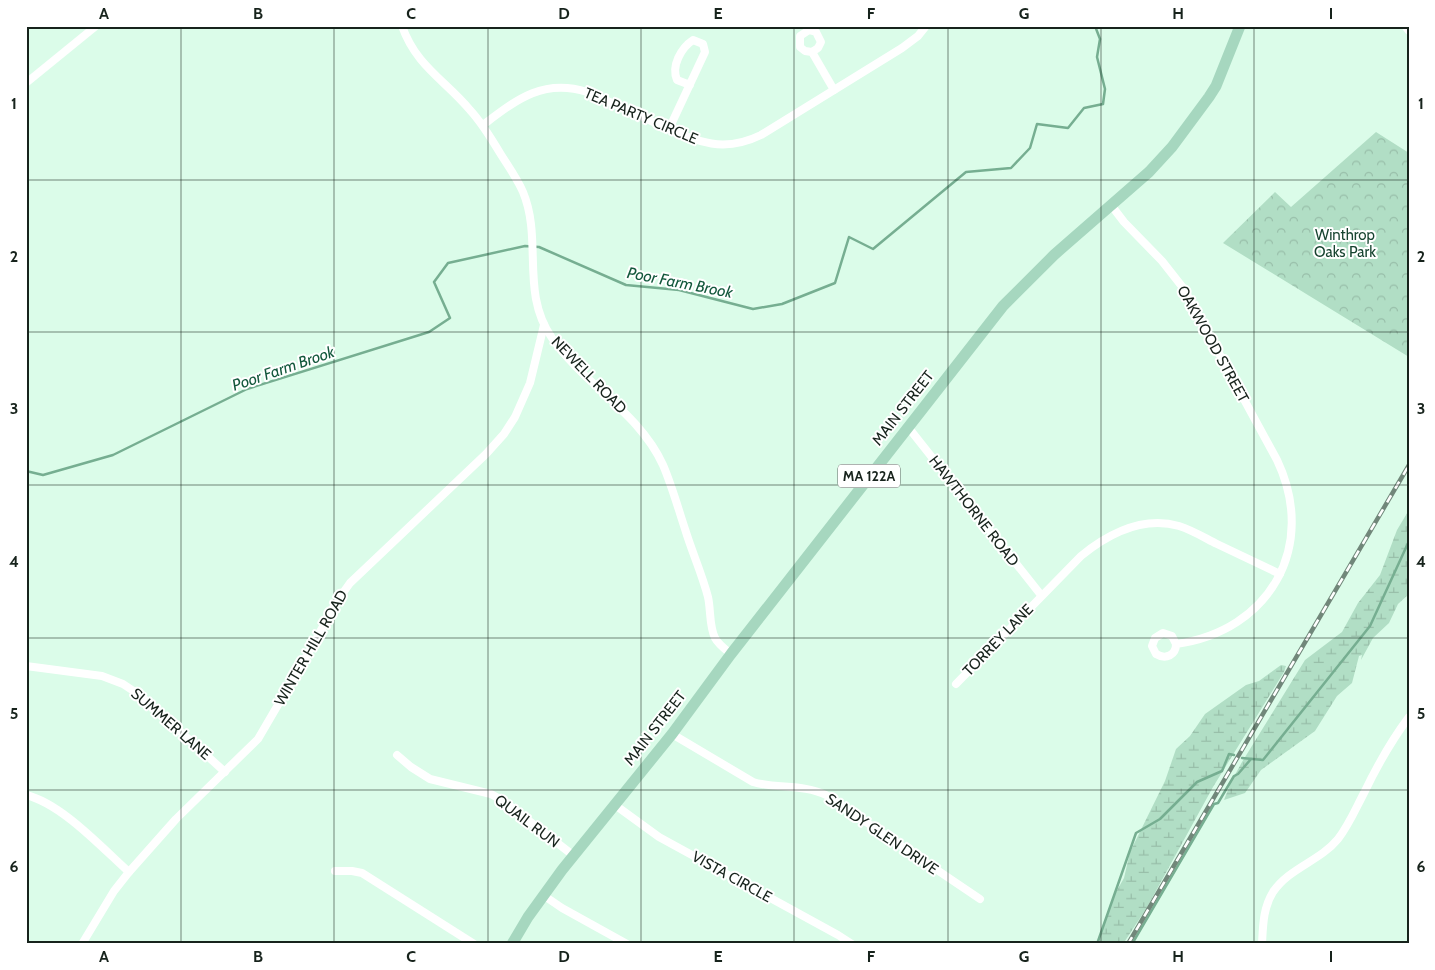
<svg xmlns="http://www.w3.org/2000/svg" width="1435" height="970" viewBox="0 0 1435 970" font-family="Cabin,sans-serif">
  <style>
    .wetland { fill: url(#wetland-marsh) }
    .park { fill: url(#park-crowns) }
    .lines { fill: none; stroke-linecap: round; stroke-linejoin: round }
    .stream { stroke: #76ae91; stroke-width: 2.5 }
    .street { stroke: #fff; stroke-width: 8 }
    .primary { stroke: #a6d7bf; stroke-width: 11 }
    .rail-casing { stroke: #71877a; stroke-width: 4.5 }
    .rail { stroke: #fff; stroke-width: 2.5; stroke-dasharray: 8; stroke-linecap: butt }
    .grid { fill: none; stroke: #17231c; stroke-width: 1; stroke-opacity: 0.55 }
    .labels { text-anchor: middle; stroke-width: 4; stroke-linejoin: round; paint-order: stroke }
    .shield { fill: #fff; stroke: #5d6560; stroke-width: 1 }
    .shield-label { font-size: 14px; font-weight: bold; fill: #17231c }
    .street-label { font-size: 15px; fill: #17231c; stroke: #fff }
    .park-label { font-size: 15px; fill: #174430; stroke: #fff }
    .water-label { font-size: 16px; font-style: italic; fill: #13583c; stroke: #fff }
    .neatline { fill: none; stroke: #17231c; stroke-width: 2 }
    .grid-label { font-size: 16px; text-anchor: middle; font-weight: bold; fill: #17231c }
  </style>
  <defs>
    <pattern id="wetland-marsh" width="20" height="14" patternUnits="userSpaceOnUse" patternTransform="scale(1.25)"><rect width="20" height="14" fill="#b1dec5"/><path d="M1 5h8M5 5V1M11 12h8M15 12V8" fill="none" stroke="#98bea9"/></pattern>
    <pattern id="park-crowns" width="20" height="18" patternUnits="userSpaceOnUse" patternTransform="scale(1.25)"><rect width="20" height="18" fill="#b1dec5"/><path d="M2 6a3 3 0 1 1 6 0M12 15a3 3 0 1 1 6 0" fill="none" stroke="#98bea9"/></pattern>
  </defs>
  <rect width="100%" height="100%" fill="#dbfce9"/>
  <g class="wetland">
    <path d="M1409,510V594L1398,604L1389,623L1373,638L1361,660L1362,655L1359,656L1352,683L1337,696L1315,731L1261,770L1245,793L1224,800L1231,782L1242,762L1305,660L1342,632L1358,603L1380,575L1397,530Z"/>
    <path d="M1281,665L1286,666L1284,672L1213,787L1146,909L1123,944H1097L1116,892L1124,878L1130,852L1165,781L1176,749L1190,736L1205,714L1246,685L1259,681Z"/>
  </g>
  <path class="park" d="M1376,132L1409,153V357L1223,243L1275,192L1291,207Z"/>
  <g class="lines">
    <g class="stream">
      <path d="M26,471L43,475L113,455L247,389L429,332L450,318L434,282L448,263L525,246L539,247L626,285L679,290L753,309L782,304L835,283L849,237L873,249L966,172L1011,168L1030,148L1037,124L1068,128L1084,108L1103,104L1105,89L1097,57L1100,39L1095,26"/>
      <path d="M1242,758L1263,760L1370,626L1409,541"/>
      <path d="M1097,944L1136,833L1160,819L1197,782L1222,771L1229,754L1234,755"/>
      <path d="M1132,944L1214,804L1218,803L1234,776L1238,774L1251,759"/>
    </g>
    <g class="street">
      <path d="M402,26C416,66 445,80 470,110C482,123 491,138 500,153C508,166 517,178 523,192C543,240 520,293 552,338C584,385 639,412 663,465C672,486 678,508 685,529C692,552 702,574 708,597C711,610 709,626 715,638C719,645 725,649 731,654"/>
      <path d="M1405,26L1409,31"/>
      <path d="M812,52L818,48L821,42L816,32L809,30L800,36V47L805,51L812,52L834,90"/>
      <path d="M26,83L96,26"/>
      <path d="M483,125C516,100 543,78 587,92C608,101 630,111 651,121C691,138 718,156 761,135L902,48L918,36L926,26"/>
      <path d="M669,129L705,52L703,44L693,40C681,48 671,66 677,80L690,85"/>
      <path d="M1111,205L1124,222L1162,261L1184,289L1277,460C1318,546 1270,631 1176,644L1172,636L1163,633L1155,638L1152,646L1156,654C1166,660 1176,655 1176,644"/>
      <path d="M908,427L1041,595"/>
      <path d="M26,666L102,676L123,684L141,696L225,772"/>
      <path d="M956,684L1081,556C1108,534 1143,516 1179,526C1192,530 1205,538 1217,544C1238,554 1259,564 1280,574"/>
      <path d="M672,734L753,782C776,789 804,784 826,795L980,899"/>
      <path d="M397,755L411,767L430,779L491,794L505,802L574,856"/>
      <path d="M26,795C62,804 101,847 129,872"/>
      <path d="M615,805L659,837L838,935L852,944"/>
      <path d="M335,871H352L362,873L474,944"/>
      <path d="M543,895L562,908L627,944"/>
      <path d="M82,944L114,891L129,872L176,819L258,739L313,645L335,604L350,583L486,454L504,434L515,417L530,383L544,325"/>
      <path d="M1262,944C1263,926 1263,908 1273,892C1289,868 1320,861 1338,839C1349,825 1356,808 1364,793C1377,766 1391,741 1409,717"/>
    </g>
    <path class="primary" d="M512,944L528,917L562,870L672,734L731,654L1003,306L1054,255L1149,172L1172,147L1209,97L1216,86L1240,26"/>
    <defs>
      <path id="rail" d="M1128,944L1409,465"/>
    </defs>
    <use href="#rail" class="rail-casing"/>
    <use href="#rail" class="rail"/>
  </g>
  <path class="grid" d="M181,26V944M334,26V944M488,26V944M641,26V944M794,26V944M948,26V944M1101,26V944M1254,26V944M26,180H1409M26,332H1409M26,485H1409M26,638H1409M26,790H1409"/>
  <g class="labels">
    <rect class="shield" x="838" y="464.5" width="62" height="23" rx="4"/>
    <g class="shield-label">
      <text x="869" y="481">MA 122A</text>
    </g>
    <g class="street-label">
      <text transform="translate(641 116) rotate(23)" y="5">TEA PARTY CIRCLE</text>
      <text transform="translate(1213 344) rotate(61)" y="5">OAKWOOD STREET</text>
      <text transform="translate(589 375) rotate(46)" y="5">NEWELL ROAD</text>
      <text transform="translate(903 408) rotate(-52)" y="5">MAIN STREET</text>
      <text transform="translate(974 511) rotate(52)" y="5">HAWTHORNE ROAD</text>
      <text transform="translate(998 640) rotate(-46)" y="5">TORREY LANE</text>
      <text transform="translate(311 648) rotate(-60)" y="5">WINTER HILL ROAD</text>
      <text transform="translate(171 724) rotate(41)" y="5">SUMMER LANE</text>
      <text transform="translate(655 728) rotate(-52)" y="5">MAIN STREET</text>
      <text transform="translate(527 821) rotate(37)" y="5">QUAIL RUN</text>
      <text transform="translate(882 834) rotate(34)" y="5">SANDY GLEN DRIVE</text>
      <text transform="translate(732 877) rotate(29)" y="5">VISTA CIRCLE</text>
    </g>
    <g class="park-label">
      <text x="1345" y="240">Winthrop<tspan x="1345" dy="17">Oaks Park</tspan></text>
    </g>
    <g class="water-label">
      <text transform="translate(680 282) rotate(11)" y="6">Poor Farm Brook</text>
      <text transform="translate(283 368) rotate(-19)" y="6">Poor Farm Brook</text>
    </g>
  </g>
  <rect width="1435" height="970" fill="none" stroke="#ffffff" stroke-width="55"/>
  <rect x="28" y="28" width="1380" height="914" class="neatline"/>
  <g class="grid-label">
    <text x="104" y="19">A</text>
    <text x="258" y="19">B</text>
    <text x="411" y="19">C</text>
    <text x="564" y="19">D</text>
    <text x="718" y="19">E</text>
    <text x="871" y="19">F</text>
    <text x="1024" y="19">G</text>
    <text x="1178" y="19">H</text>
    <text x="1331" y="19">I</text>
    <text x="14" y="109">1</text>
    <text x="1421" y="109">1</text>
    <text x="14" y="262">2</text>
    <text x="1421" y="262">2</text>
    <text x="14" y="414">3</text>
    <text x="1421" y="414">3</text>
    <text x="14" y="567">4</text>
    <text x="1421" y="567">4</text>
    <text x="14" y="719">5</text>
    <text x="1421" y="719">5</text>
    <text x="14" y="872">6</text>
    <text x="1421" y="872">6</text>
    <text x="104" y="962">A</text>
    <text x="258" y="962">B</text>
    <text x="411" y="962">C</text>
    <text x="564" y="962">D</text>
    <text x="718" y="962">E</text>
    <text x="871" y="962">F</text>
    <text x="1024" y="962">G</text>
    <text x="1178" y="962">H</text>
    <text x="1331" y="962">I</text>
  </g>
</svg>
